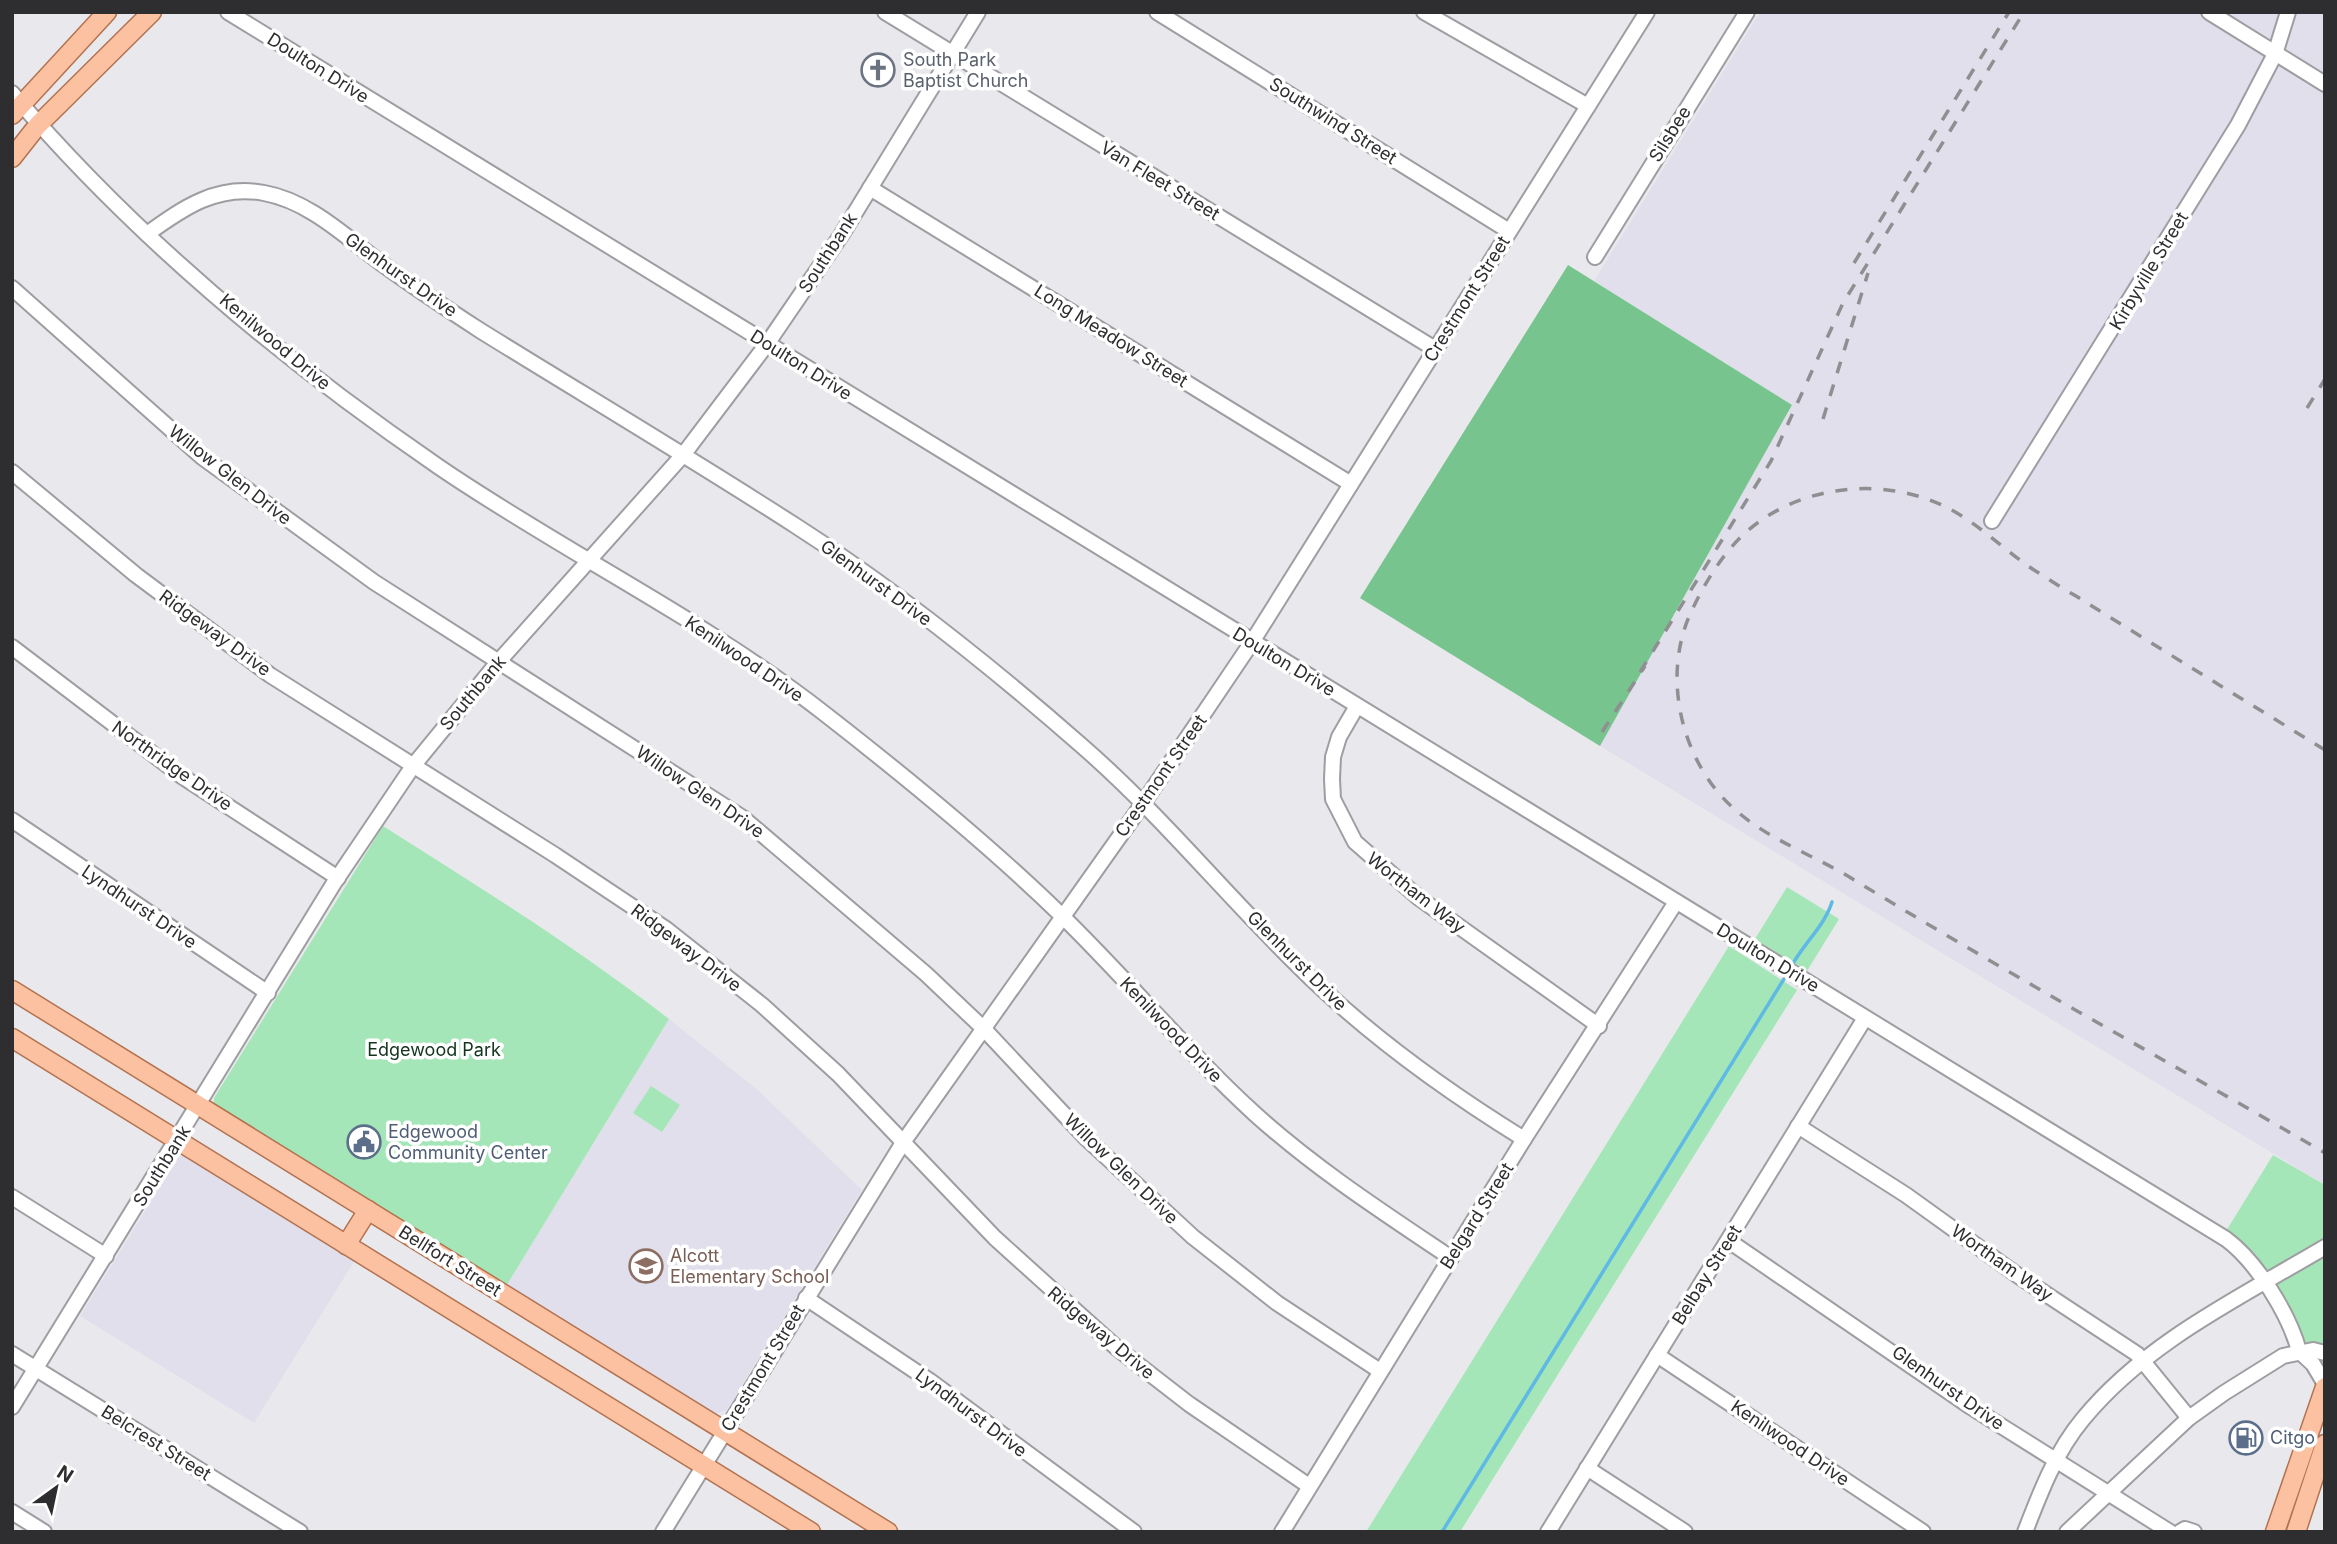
<svg xmlns="http://www.w3.org/2000/svg" width="2337" height="1544" viewBox="0 0 2337 1544" font-family="Inter,sans-serif">
  <style>
    .built { fill: #e0dfeb }
    .green { fill: #a5e6b8 }
    .forest { fill: #77c48f }
    .lines { fill: none; stroke-linecap: round; stroke-linejoin: round }
    .stream { stroke: #5eb9e5; stroke-width: 3.5 }
    .minor-casing { stroke: #9e9da2; stroke-width: 18 }
    .major-casing { stroke: #b37250; stroke-width: 21 }
    .minor { stroke: #fff; stroke-width: 14 }
    .major { stroke: #fcc1a0; stroke-width: 18 }
    .rail { stroke: #8f8f92; stroke-width: 3.5; stroke-dasharray: 12 12; stroke-linecap: butt }
    .labels { text-anchor: middle; stroke-width: 7; stroke-linejoin: round; paint-order: stroke }
    .worship-label { font-size: 18px; fill: #5b616d; stroke: #fff; text-anchor: start }
    .street-label { font-size: 18px; fill: #2e2e30; stroke: #fff }
    .park-label { font-size: 18px; fill: #12331e; stroke: #fff }
    .service-label { font-size: 18px; fill: #4e5e75; stroke: #fff; text-anchor: start }
    .education-label { font-size: 18px; fill: #785e54; stroke: #fff; text-anchor: start }
  </style>
  <rect width="100%" height="100%" fill="#e9e9ed"/>
  <g class="built">
    <path d="M1760,12H2325V1185L1600,746L1792,405L1594,281Z"/>
    <path d="M669,1019L759,1091L862,1190L726,1411L710,1415L505,1288Z"/>
    <path d="M181,1153L355,1260L254,1423L80,1316Z"/>
  </g>
  <g class="green">
    <path d="M383,826C481,888 577,948 669,1019L505,1288L214,1105V1098Z"/>
    <path d="M1787,887L1839,919L1807,971L1755,939Z"/>
    <path d="M1729,946L1797,990L1460,1532H1366Z"/>
    <path d="M651,1086L680,1105L662,1132L633,1113Z"/>
    <path d="M2273,1155L2325,1185V1241L2268,1272L2244,1244L2226,1231Z"/>
    <path d="M2325,1255V1349H2324L2303,1342L2275,1287L2278,1282Z"/>
  </g>
  <path class="forest" d="M1568,265L1792,405L1600,746L1360,598Z"/>
  <g class="lines">
    <g class="stream">
      <path d="M1791,967C1803,944 1824,927 1832,902"/>
      <path d="M1442,1532L1787,974"/>
    </g>
    <defs>
      <g id="minor">
        <path d="M228,12L2226,1239C2257,1262 2289,1314 2299,1351"/>
        <path d="M885,12L1435,349"/>
        <path d="M1157,12L1509,231"/>
        <path d="M1424,12L1588,106"/>
        <path d="M2209,12L2325,84"/>
        <path d="M12,93C135,237 284,361 439,467C565,553 705,620 825,714C906,777 986,842 1060,914C1127,979 1186,1051 1255,1114C1316,1169 1384,1213 1451,1258"/>
        <path d="M870,188L1351,484"/>
        <path d="M147,234C183,208 217,184 264,193C309,201 346,237 381,263C414,287 447,309 481,331C586,396 692,459 796,526C897,591 992,667 1082,746C1167,820 1236,908 1318,985C1381,1044 1451,1094 1524,1139"/>
        <path d="M1595,257L1747,12"/>
        <path d="M12,288L202,457L374,582L743,818L926,974L983,1028L1087,1139L1193,1237L1277,1303L1380,1371"/>
        <path d="M12,472L136,575L270,675L555,855L666,929L762,1005L838,1074L995,1238L1118,1349L1189,1404L1309,1486"/>
        <path d="M1992,521L2238,125L2275,54L2288,12"/>
        <path d="M12,647L183,777L338,878"/>
        <path d="M1357,706L1339,737L1333,757L1332,779L1333,799L1355,842L1419,898L1599,1026"/>
        <path d="M12,820L268,993"/>
        <path d="M1798,1126L1906,1195L2020,1277L2137,1354L2189,1418"/>
        <path d="M12,1197L106,1256"/>
        <path d="M1729,1241L1971,1407L2170,1532"/>
        <path d="M806,1298L930,1381L1134,1532"/>
        <path d="M2299,1351L2313,1364L2325,1384"/>
        <path d="M12,1354L300,1532"/>
        <path d="M1657,1355L1923,1532"/>
        <path d="M12,1407L334,883L413,766L499,661L683,455L767,344L842,234L978,12"/>
        <path d="M1587,1468L1685,1532"/>
        <path d="M12,1512L44,1532"/>
        <path d="M663,1532L904,1141L1144,802L1252,642L1647,12"/>
        <path d="M1282,1532L1524,1139L1676,902"/>
        <path d="M1548,1532L1865,1018"/>
        <path d="M2025,1532C2040,1493 2056,1451 2083,1419C2146,1342 2241,1297 2325,1247"/>
        <path d="M2067,1532L2189,1418L2224,1393L2283,1356L2313,1350L2325,1353"/>
        <path d="M2180,1532L2185,1529L2194,1532"/>
      </g>
      <g id="major">
        <path d="M12,115L107,12"/>
        <path d="M12,158L38,125L152,12"/>
        <path d="M12,990L888,1532"/>
        <path d="M12,1038L811,1532"/>
        <path d="M346,1245L368,1210"/>
        <path d="M2275,1532L2325,1387"/>
        <path d="M2296,1532L2325,1444"/>
      </g>
    </defs>
    <use href="#minor" class="minor-casing"/>
    <use href="#major" class="major-casing"/>
    <use href="#minor" class="minor"/>
    <use href="#major" class="major"/>
    <g class="rail">
      <path d="M1854,263L2009,12"/>
      <path d="M2307,408L2325,379"/>
      <path d="M1823,419L1868,273"/>
      <path d="M1640,672L1771,461L1843,303L2024,12"/>
      <path d="M1602,732L1645,666"/>
      <path d="M2325,750C2242,699 2159,648 2076,596C2062,588 2048,579 2034,570C2004,550 1978,523 1946,507C1882,475 1796,485 1743,535C1721,556 1705,583 1692,610C1664,668 1677,742 1717,791C1754,836 1808,851 1856,881C2010,975 2169,1062 2325,1153"/>
    </g>
  </g>
  <defs>
    <symbol id="church-ring" viewBox="-11 -11 22 22"><circle r="9.5" fill="#fff" stroke="#6b7280" stroke-width="1.5"/><path d="M-1.2-6h2.4v3.5h3.3v2.4h-3.3V6h-2.4V-.1h-3.3v-2.4h3.3Z" fill="#6b7280"/></symbol>
    <symbol id="civic-ring" viewBox="-11 -11 22 22"><circle r="9.5" fill="#fff" stroke="#5c6f8a" stroke-width="1.5"/><path d="M-.6-6.5H3V-4.5H.6V-3L4-1V1h2V6H-6V1h2V-1L-.6-3ZM-1.2 2.5V6h2.4V2.5Z" fill="#5c6f8a"/></symbol>
    <symbol id="school-ring" viewBox="-11 -11 22 22"><circle r="9.5" fill="#fff" stroke="#8d6e63" stroke-width="1.5"/><path d="M0-5L7-2L0 1L-7-2ZM-4 1L0 2.5L4 1V4Q0 6-4 4Z" fill="#8d6e63"/></symbol>
    <symbol id="fuel-ring" viewBox="-11 -11 22 22"><circle r="9.5" fill="#fff" stroke="#5c6f8a" stroke-width="1.5"/><path d="M-5.5-6h7V0h2V4h1.3V-2.5L3-4.5l.8-.8L6-3V5H2.5V1h-1V6h-7ZM-4.2-4.7v3.2H.2V-4.7Z" fill="#5c6f8a"/></symbol>
  </defs>
  <g fill-rule="evenodd">
    <use href="#church-ring" x="859" y="51" width="38" height="38"/>
    <use href="#civic-ring" x="345" y="1123" width="38" height="38"/>
    <use href="#school-ring" x="627" y="1247" width="38" height="38"/>
    <use href="#fuel-ring" x="2227" y="1419" width="38" height="38"/>
  </g>
  <g class="labels">
    <g class="worship-label">
      <text x="903" y="66">South Park<tspan x="903" dy="21">Baptist Church</tspan></text>
    </g>
    <g class="street-label">
      <text transform="translate(318 68) rotate(32)" y="6">Doulton Drive</text>
      <text transform="translate(1333 121) rotate(32)" y="6">Southwind Street</text>
      <text transform="translate(1670 134) rotate(-58)" y="6">Silsbee</text>
      <text transform="translate(1160 181) rotate(31)" y="6">Van Fleet Street</text>
      <text transform="translate(828 253) rotate(-57)" y="6">Southbank</text>
      <text transform="translate(2149 271) rotate(-59)" y="6">Kirbyville Street</text>
      <text transform="translate(401 275) rotate(35)" y="6">Glenhurst Drive</text>
      <text transform="translate(1467 299) rotate(-58)" y="6">Crestmont Street</text>
      <text transform="translate(1111 336) rotate(32)" y="6">Long Meadow Street</text>
      <text transform="translate(275 342) rotate(40)" y="6">Kenilwood Drive</text>
      <text transform="translate(801 365) rotate(32)" y="6">Doulton Drive</text>
      <text transform="translate(230 475) rotate(38)" y="6">Willow Glen Drive</text>
      <text transform="translate(876 583) rotate(36)" y="6">Glenhurst Drive</text>
      <text transform="translate(215 633) rotate(36)" y="6">Ridgeway Drive</text>
      <text transform="translate(744 659) rotate(34)" y="6">Kenilwood Drive</text>
      <text transform="translate(1284 662) rotate(31)" y="6">Doulton Drive</text>
      <text transform="translate(473 693) rotate(-50)" y="6">Southbank</text>
      <text transform="translate(172 766) rotate(35)" y="6">Northridge Drive</text>
      <text transform="translate(1161 776) rotate(-55)" y="6">Crestmont Street</text>
      <text transform="translate(700 792) rotate(34)" y="6">Willow Glen Drive</text>
      <text transform="translate(1416 893) rotate(38)" y="6">Wortham Way</text>
      <text transform="translate(139 907) rotate(34)" y="6">Lyndhurst Drive</text>
      <text transform="translate(686 948) rotate(37)" y="6">Ridgeway Drive</text>
      <text transform="translate(1768 958) rotate(31)" y="6">Doulton Drive</text>
      <text transform="translate(1297 961) rotate(45)" y="6">Glenhurst Drive</text>
      <text transform="translate(1171 1030) rotate(46)" y="6">Kenilwood Drive</text>
      <text transform="translate(162 1166) rotate(-58)" y="6">Southbank</text>
      <text transform="translate(1121 1169) rotate(44)" y="6">Willow Glen Drive</text>
      <text transform="translate(1477 1216) rotate(-58)" y="6">Belgard Street</text>
      <text transform="translate(450 1261) rotate(32)" y="6">Bellfort Street</text>
      <text transform="translate(2002 1263) rotate(35)" y="6">Wortham Way</text>
      <text transform="translate(1707 1275) rotate(-58)" y="6">Belbay Street</text>
      <text transform="translate(1101 1333) rotate(40)" y="6">Ridgeway Drive</text>
      <text transform="translate(763 1368) rotate(-59)" y="6">Crestmont Street</text>
      <text transform="translate(1948 1388) rotate(35)" y="6">Glenhurst Drive</text>
      <text transform="translate(971 1413) rotate(37)" y="6">Lyndhurst Drive</text>
      <text transform="translate(156 1443) rotate(32)" y="6">Belcrest Street</text>
      <text transform="translate(1790 1443) rotate(34)" y="6">Kenilwood Drive</text>
    </g>
    <g class="park-label">
      <text x="434" y="1056">Edgewood Park</text>
    </g>
    <g class="service-label">
      <text x="388" y="1138">Edgewood<tspan x="388" dy="21">Community Center</tspan></text>
      <text x="2270" y="1444">Citgo</text>
    </g>
    <g class="education-label">
      <text x="670" y="1262">Alcott<tspan x="670" dy="21">Elementary School</tspan></text>
    </g>
  </g>
  <rect width="2337" height="1544" fill="none" stroke="#2e2e30" stroke-width="28"/>
  <g transform="translate(56 1488) rotate(33)" stroke="#ffffff" stroke-width="5" paint-order="stroke">
  <path d="M0-5L12 26L0 18L-12 26Z" fill="#2e2e30"/>
  <text y="-10" font-size="19" font-weight="bold" text-anchor="middle" fill="#2e2e30">N</text>
  </g>
</svg>
